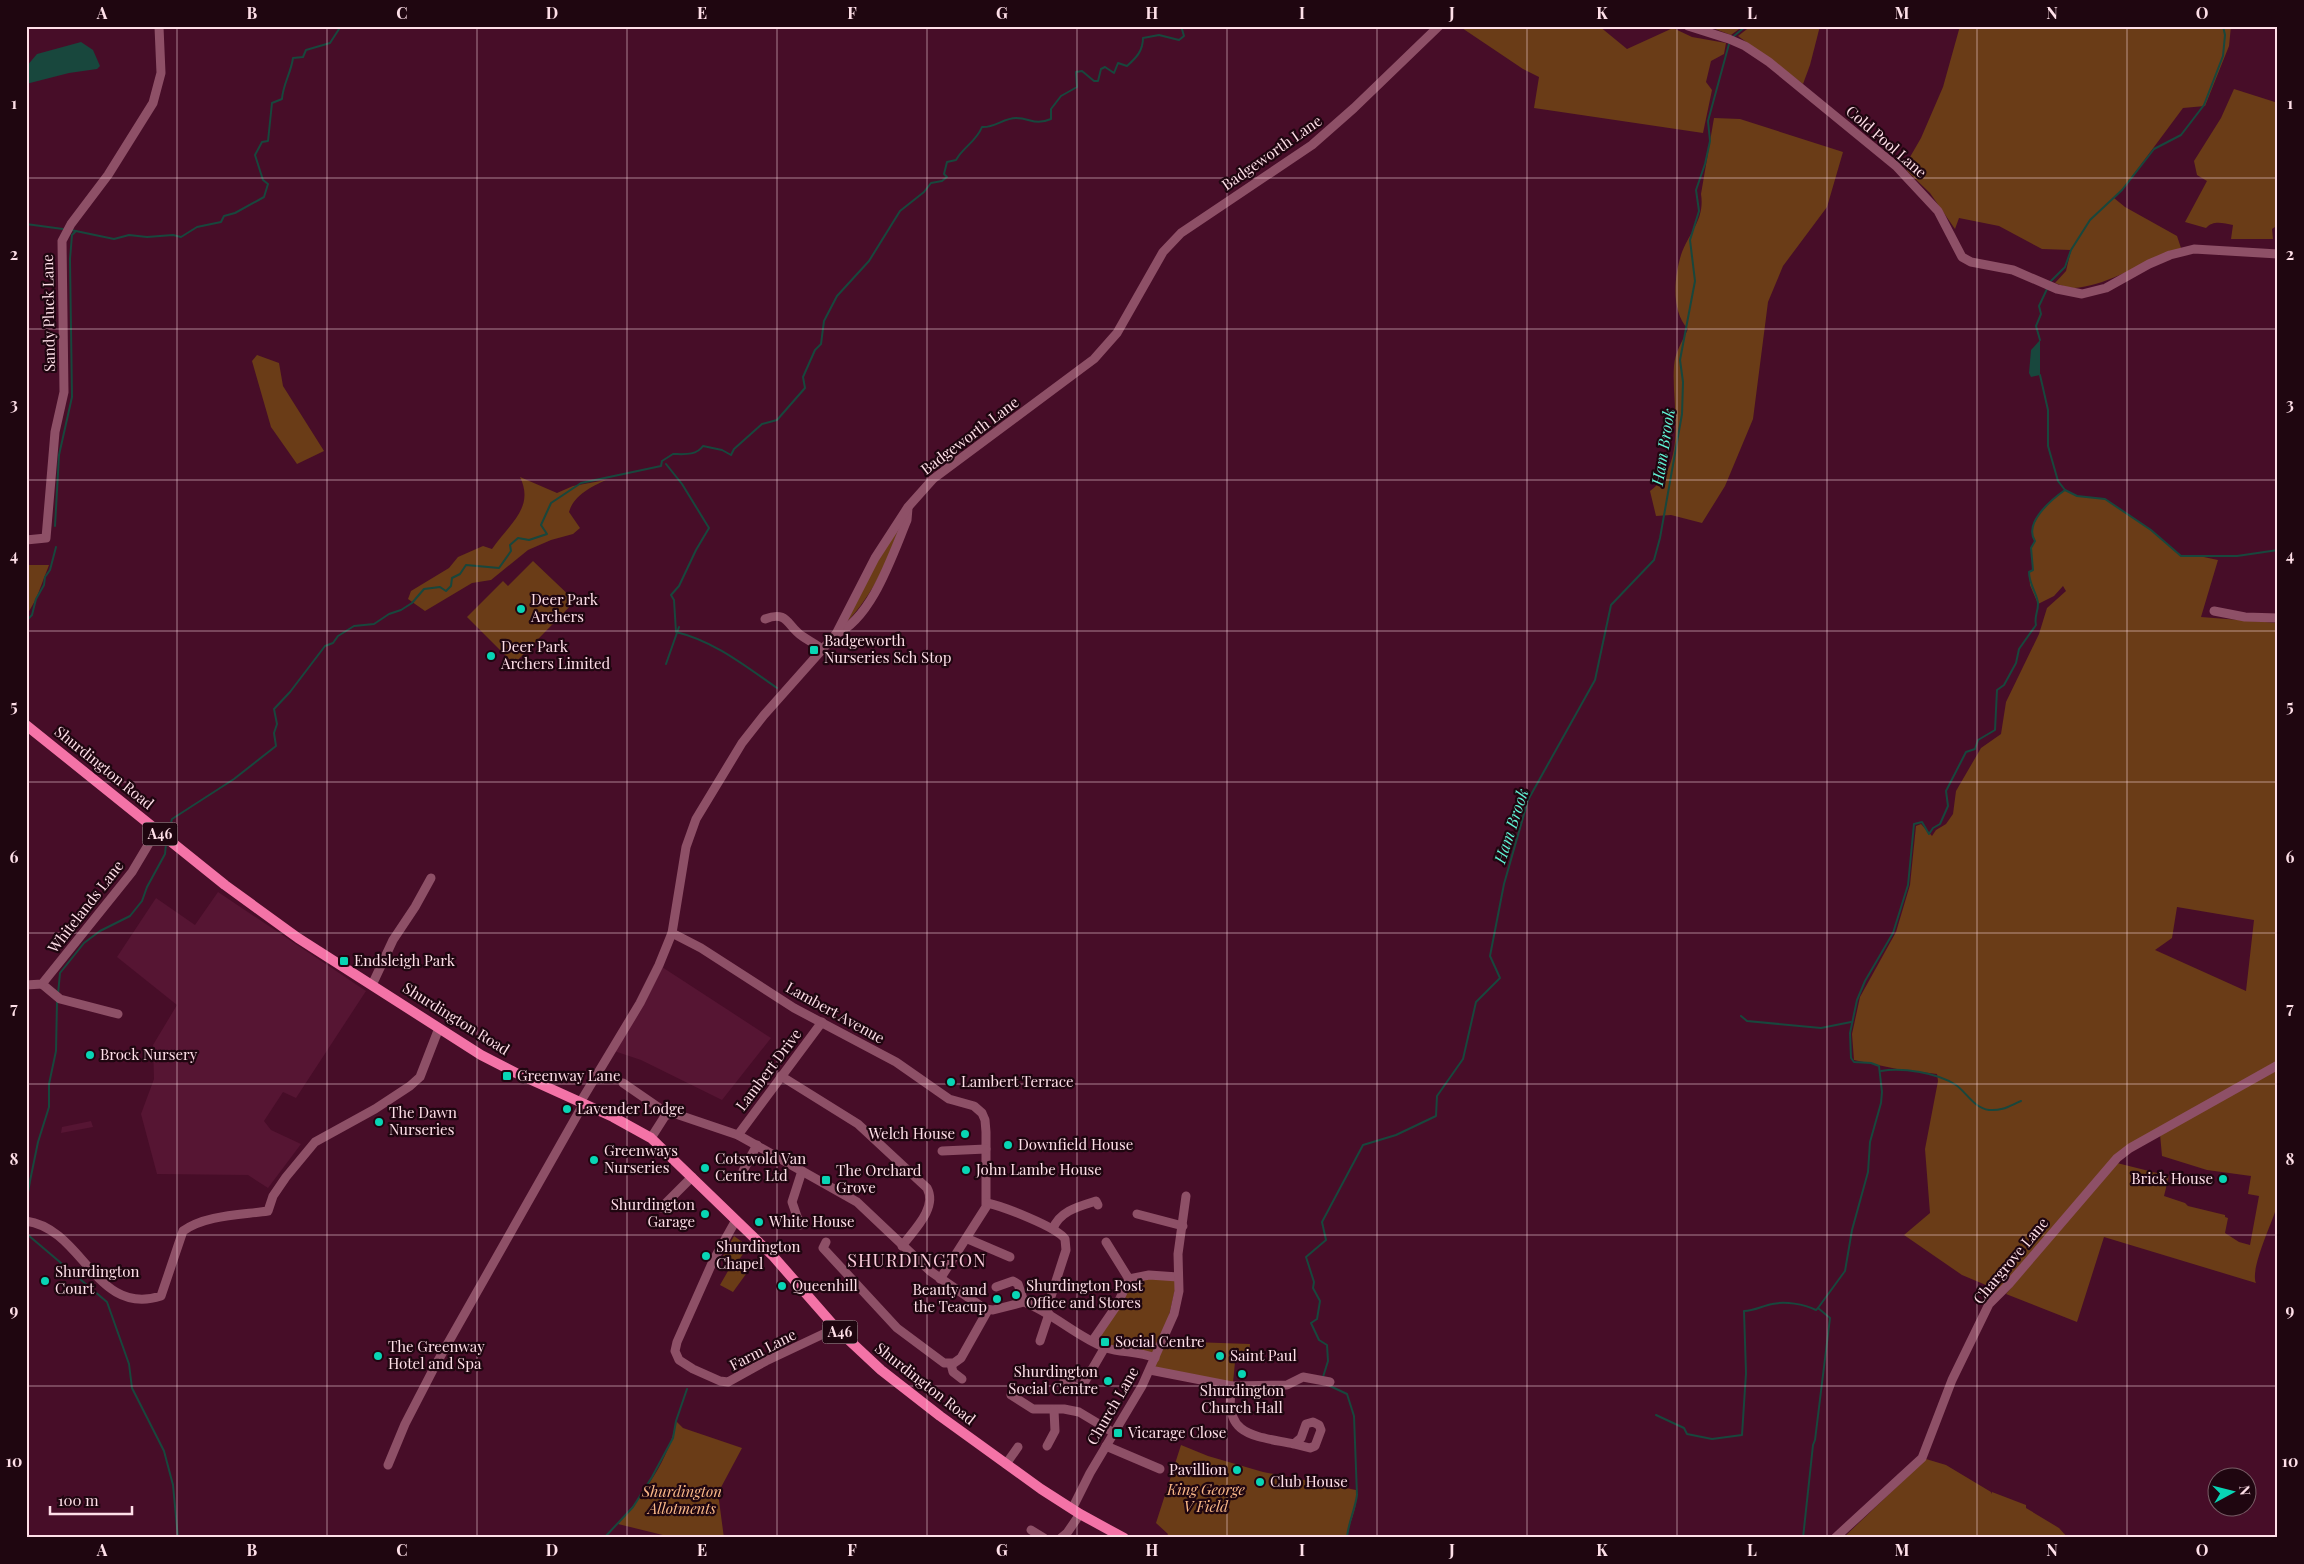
<svg xmlns="http://www.w3.org/2000/svg" width="2304" height="1564" viewBox="0 0 2304 1564" font-family="'Playfair Display',serif">
  <style>
    .built { fill: #561533 }
    .green { fill: #6a3c17; fill-rule: evenodd }
    .water { fill: #18473d }
    .lines { fill: none; stroke-linecap: round; stroke-linejoin: round }
    .stream { stroke: #18473d; stroke-width: 2 }
    .minor { stroke: #8e5067; stroke-width: 9 }
    .major { stroke: #f473a7; stroke-width: 10 }
    .grid { fill: none; stroke: #fedfe8; stroke-width: 1; stroke-opacity: 0.55 }
    .poi-dot { fill: #08d5b5; stroke: #1f0610; stroke-width: 2 }
    .labels { text-anchor: middle; stroke-width: 4.5; stroke-linejoin: round; paint-order: stroke }
    .shield { fill: #1f0610; stroke: #bb9ea7; stroke-width: 1 }
    .shield-label { font-size: 14px; font-weight: bold; fill: #fedfe8 }
    .street-label { font-size: 15px; fill: #fedfe8; stroke: #1f0610 }
    .poi-label { font-size: 15px; fill: #fedfe8; stroke: #1f0610; text-anchor: start }
    .park-label { font-size: 15px; font-style: italic; fill: #fbb989; stroke: #1f0610 }
    .water-label { font-size: 16px; font-style: italic; fill: #60f2d4; stroke: #1f0610 }
    .quarter-label { font-size: 18px; letter-spacing: 1px; fill: #f9cbda; stroke: #1f0610 }
    .neatline { fill: none; stroke: #fedfe8; stroke-width: 2 }
    .grid-label { font-size: 16px; text-anchor: middle; font-weight: bold; fill: #fedfe8 }
  </style>
  <rect width="100%" height="100%" fill="#470d28"/>
  <g class="built">
    <path d="M218,892L366,991L296,1098L283,1092L264,1121L271,1130L301,1144L268,1188L248,1175L157,1174L141,1114L154,1079L153,1045L177,1005L117,957L156,898L195,925Z"/>
    <path d="M659,965L771,1038L722,1100L641,1060L611,1050Z"/>
    <path d="M91,1121L93,1127L61,1133L62,1127Z"/>
  </g>
  <g class="green">
    <path d="M1459,26H1599L1627,49L1673,28L1692,37L1726,43L1724,54L1711,61L1706,82L1712,90L1703,133L1534,108L1539,77L1523,69Z"/>
    <path d="M1707,26H1743L1731,35Z"/>
    <path d="M1751,26H1820L1810,65L1803,84L1738,36Z"/>
    <path d="M1960,26H2231L2229,46L2205,106L2183,108L2122,190L2114,198L2125,207L2177,236L2181,248C2149,259 2108,286 2074,288C2068,288 2061,285 2055,283L2066,271L2071,250L2042,249L1999,226L1959,218L1955,229L1930,193L1907,171L1906,164L1921,138L1943,87Z"/>
    <path d="M2234,89L2278,103V225L2272,229L2273,239H2231L2233,225C2223,223 2213,220 2206,228L2185,222L2207,181L2197,175L2194,161L2221,118Z"/>
    <path d="M1714,118L1740,119L1843,152L1827,207L1783,266L1768,302L1753,419L1725,486L1702,523L1671,515L1656,516L1650,491C1689,463 1671,405 1674,366C1675,352 1682,342 1688,329C1671,311 1674,278 1681,255C1689,232 1705,220 1701,194Z"/>
    <path d="M257,355L279,363L283,386L324,451L297,464L271,427L252,361Z"/>
    <path d="M520,477L557,493L573,486L606,480C591,487 574,495 569,512L580,528L573,534L551,540L528,550L491,580L472,583L425,611L408,599L411,591L449,568L458,557L483,546L492,549C509,524 535,508 520,477Z"/>
    <path d="M2065,490L2077,496L2105,499L2151,530L2181,556H2199L2218,560L2201,617L2278,623V1062L2129,1145L1997,1294L1993,1288L1962,1275L1904,1235L1930,1213L1925,1149L1938,1081L1937,1074L1897,1069L1854,1060L1852,1034L1860,997L1896,932L1910,885L1916,826L1921,824L1932,836L1936,830L1946,824L1953,814L1956,791L1981,748L2001,734L2006,702L2039,634L2047,608L2066,591L2063,586L2054,596L2038,604L2030,585L2029,572L2033,570L2031,548L2035,542C2023,523 2052,499 2065,490ZM2177,907L2254,920L2246,991L2155,950L2172,938Z"/>
    <path d="M902,520C887,561 876,591 845,624L886,545Z"/>
    <path d="M533,561L575,601L514,664L467,617L503,581L508,586Z"/>
    <path d="M26,565H49L36,599L28,613Z"/>
    <path d="M2278,1069V1210L2275,1212C2270,1227 2250,1270 2256,1283L2104,1237L2077,1322L2006,1294L2117,1163L2169,1176L2164,1196L2185,1203L2188,1206L2225,1215V1217L2228,1218L2225,1233L2239,1242L2250,1245L2259,1196L2248,1194L2251,1176L2207,1170L2162,1156L2160,1134Z"/>
    <path d="M734,1236L745,1244L742,1249L745,1251L734,1267L746,1274L733,1292L720,1285L732,1264L722,1258Z"/>
    <path d="M1134,1277H1178L1163,1341L1250,1344L1248,1363L1235,1362L1233,1383L1150,1370L1155,1359L1105,1347L1101,1335Z"/>
    <path d="M676,1421L683,1428L742,1448L718,1493L724,1538H675L618,1524C642,1496 670,1459 676,1421Z"/>
    <path d="M1181,1445L1208,1456L1263,1472L1356,1490C1359,1507 1349,1521 1347,1538H1166L1168,1534L1156,1523Z"/>
    <path d="M1926,1459L1946,1465L1991,1492V1494L1992,1492L2026,1505V1508L2059,1528L2068,1538H1843Z"/>
  </g>
  <g class="water">
    <path d="M81,42L93,50L100,66L97,69L69,73L26,84V67L37,54Z"/>
    <path d="M2040,340V375L2031,377L2029,373L2031,350Z"/>
  </g>
  <g class="lines">
    <g class="stream">
      <path d="M342,26H355"/>
      <path d="M1734,36L1746,26"/>
      <path d="M26,224L63,229"/>
      <path d="M71,230L114,239L129,235L147,237L173,235L181,237L197,227L221,222L224,216L235,213L264,197L268,184L263,180L255,155L262,142L268,141L272,103L282,99C283,84 291,73 293,58L303,57L306,50L330,43L341,26"/>
      <path d="M2050,282L2065,267L2071,250L2090,220L2122,190L2154,149L2181,135L2204,105L2223,56L2225,35L2223,26"/>
      <path d="M2040,340L2036,326L2041,314L2039,306L2047,289"/>
      <path d="M2040,375L2048,410V446L2058,481L2065,490L2077,496L2105,499L2151,530L2181,556H2237L2278,550"/>
      <path d="M666,464L682,484L709,528L696,550L679,586L671,595L674,600L676,632C714,641 745,666 777,688"/>
      <path d="M55,526L59,455L72,397L70,259L72,235L76,231"/>
      <path d="M26,621L32,615L36,599L44,585L45,577L50,570L56,547"/>
      <path d="M666,664L679,627"/>
      <path d="M168,834L172,819L234,779L276,746L274,733L277,724L274,709L290,692L325,646L333,643L338,636L354,626L374,624L389,614L401,610L412,603L424,589L440,587L446,591L451,586L452,578L460,574L466,565L499,568L511,551L510,545L518,538L529,540L547,534L541,525L551,503L581,483L661,466L662,461L673,454C683,454 696,456 703,446L722,450L731,455L734,449L762,424L777,420L805,388L803,377L815,350L821,344L824,321L837,296L869,261L900,211L924,192L931,183L942,181L947,177L944,174L947,162L956,160C963,147 976,142 982,127C994,128 1004,118 1016,118C1031,118 1034,126 1051,119V109L1061,96L1077,87L1076,72L1082,71L1094,81H1098L1101,69L1105,67L1114,73L1118,63L1127,66C1136,58 1143,51 1143,38L1159,35L1179,40L1184,36L1181,26"/>
      <path d="M58,994L60,973L84,943L100,931L130,916L142,901L147,887L165,854L166,844"/>
      <path d="M1741,1016L1747,1021L1821,1028L1851,1022"/>
      <path d="M1881,1071C1902,1067 1938,1073 1956,1085C1967,1093 1974,1108 1989,1110C2003,1111 2009,1106 2021,1101"/>
      <path d="M27,1218L26,1204L30,1181L38,1142L49,1107V1084L56,1051L57,1001"/>
      <path d="M27,1225L28,1235L107,1302L129,1364L132,1388L164,1451L173,1485L178,1538"/>
      <path d="M1323,1377L1328,1361L1327,1345L1319,1340L1311,1323L1317,1319L1320,1301L1313,1288L1314,1282L1306,1257L1326,1240L1322,1222L1363,1145L1396,1135L1436,1116L1437,1096L1463,1059L1476,1002L1500,978L1490,956L1504,884L1528,800L1595,680L1611,605L1654,560L1660,538L1682,414L1683,382L1680,360L1695,281L1690,240L1699,211L1696,190L1705,164L1710,141L1708,121L1729,44"/>
      <path d="M1330,1386L1347,1394L1354,1416L1357,1495C1355,1510 1348,1523 1347,1538"/>
      <path d="M1656,1415L1684,1428L1687,1434L1712,1439L1742,1435L1746,1373L1744,1311C1754,1311 1762,1306 1772,1304C1785,1301 1804,1304 1816,1310L1818,1308"/>
      <path d="M604,1538L633,1507L652,1477L673,1438L676,1421L687,1389"/>
      <path d="M1803,1538L1813,1445L1815,1440L1830,1318L1818,1308L1845,1271L1852,1230L1868,1172L1870,1142L1881,1103L1882,1092L1879,1066L1871,1063L1854,1062L1851,1058L1850,1033L1857,1000L1865,981L1893,933L1908,885L1914,824L1922,822L1929,834L1933,828L1940,824L1948,806L1946,791L1966,752L1975,749L1978,740L1995,730L1997,690L2004,685L2016,663L2019,649L2036,625C2034,617 2038,612 2038,604C2038,595 2029,585 2029,572L2033,570L2031,548L2035,541C2023,523 2052,499 2065,490"/>
    </g>
    <g class="minor">
      <path d="M1688,26L1729,39L1745,46L1769,62L1896,166L1938,211L1962,257L1971,262L2013,270L2057,289L2082,294L2106,288L2149,264L2170,255L2194,249L2278,254"/>
      <path d="M26,540L46,538L55,432L64,392L62,241L71,224L108,175L153,103L161,73L159,27"/>
      <path d="M2214,611L2245,617L2278,618"/>
      <path d="M765,619C788,610 787,626 802,636C809,641 816,644 823,650"/>
      <path d="M836,634C872,618 892,556 907,520L908,508"/>
      <path d="M672,933L701,948L794,1008L896,1062L949,1099L974,1106L982,1113L985,1120L986,1132V1207L940,1279"/>
      <path d="M42,984L60,999L118,1014"/>
      <path d="M26,985L42,984L132,872L157,830"/>
      <path d="M372,985L393,940L415,907L431,878"/>
      <path d="M781,1076L858,1124L927,1188C938,1208 913,1231 902,1246"/>
      <path d="M623,1083L668,1114"/>
      <path d="M581,1101L640,1003L659,965L672,933L686,847L696,819L742,743L764,715L836,634L875,558L908,507L933,479L1094,359L1117,333L1163,252L1181,233L1312,145L1354,108L1439,26"/>
      <path d="M738,1135L822,1022"/>
      <path d="M651,1138L665,1116L673,1113L738,1135L857,1202L930,1271L985,1309L993,1310L1024,1302C1053,1313 1077,1337 1106,1348C1122,1353 1139,1351 1155,1358"/>
      <path d="M942,1151L986,1149"/>
      <path d="M743,1171L757,1145"/>
      <path d="M987,1203C1002,1206 1057,1227 1065,1239L1066,1250L1046,1312"/>
      <path d="M661,1208L692,1177"/>
      <path d="M1137,1214L1183,1226"/>
      <path d="M736,1220L713,1261L677,1342L675,1351L679,1360L693,1369L720,1381L728,1382L766,1361L836,1328"/>
      <path d="M26,1221C84,1229 95,1317 161,1296L183,1231C205,1215 241,1215 268,1211L273,1196L286,1177L315,1142L375,1109L410,1086L420,1077L439,1028"/>
      <path d="M800,1225L792,1202L802,1171"/>
      <path d="M1053,1229C1059,1211 1080,1206 1096,1201L1098,1205"/>
      <path d="M968,1239L1010,1257"/>
      <path d="M826,1242L823,1248L897,1328L944,1363H954L961,1358L988,1310"/>
      <path d="M1106,1242L1129,1279"/>
      <path d="M996,1287L1013,1281L1018,1284L1024,1302"/>
      <path d="M1093,1340L1117,1305L1129,1279L1149,1275L1178,1277"/>
      <path d="M1040,1341L1049,1314"/>
      <path d="M951,1364L953,1372L962,1379"/>
      <path d="M1150,1370L1232,1386L1287,1385L1303,1377L1330,1382"/>
      <path d="M1064,1380L1080,1390L1105,1347"/>
      <path d="M1232,1386C1222,1437 1256,1436 1294,1444L1301,1438L1306,1424L1313,1422L1319,1425L1321,1430L1315,1446L1310,1448L1294,1444"/>
      <path d="M1015,1389L1011,1395L1033,1409H1064L1079,1412L1114,1433"/>
      <path d="M1047,1446L1055,1431L1054,1410"/>
      <path d="M1106,1446L1160,1469"/>
      <path d="M1006,1464L1018,1447"/>
      <path d="M388,1465L405,1424L435,1366L584,1103"/>
      <path d="M1072,1509L1090,1473L1142,1386L1174,1314L1179,1291L1178,1254L1186,1196"/>
      <path d="M1031,1530L1044,1538"/>
      <path d="M1061,1538L1067,1533L1080,1514"/>
      <path d="M1835,1538L1922,1458L1952,1380L1989,1304L2009,1284L2117,1158L2130,1148L2278,1065"/>
    </g>
    <path class="major" d="M26,725L225,885L298,938L481,1055L516,1073L613,1117L651,1138L773,1256L836,1328L881,1370L940,1416L1041,1489L1080,1514L1124,1538"/>
  </g>
  <path class="grid" d="M177,26V1538M327,26V1538M477,26V1538M627,26V1538M777,26V1538M927,26V1538M1077,26V1538M1227,26V1538M1377,26V1538M1527,26V1538M1677,26V1538M1827,26V1538M1977,26V1538M2127,26V1538M26,178H2278M26,329H2278M26,480H2278M26,631H2278M26,782H2278M26,933H2278M26,1084H2278M26,1235H2278M26,1386H2278"/>
  <g class="poi-dot">
    <circle cx="521" cy="609" r="5"/>
    <rect x="809" y="645" width="10" height="10" rx="2.5"/>
    <circle cx="491" cy="656" r="5"/>
    <rect x="339" y="956" width="10" height="10" rx="2.5"/>
    <circle cx="90" cy="1055" r="5"/>
    <rect x="502" y="1071" width="10" height="10" rx="2.5"/>
    <circle cx="951" cy="1082" r="5"/>
    <circle cx="567" cy="1109" r="5"/>
    <circle cx="379" cy="1122" r="5"/>
    <circle cx="965" cy="1134" r="5"/>
    <circle cx="1008" cy="1145" r="5"/>
    <circle cx="594" cy="1160" r="5"/>
    <circle cx="705" cy="1168" r="5"/>
    <circle cx="966" cy="1170" r="5"/>
    <circle cx="2223" cy="1179" r="5"/>
    <rect x="821" y="1175" width="10" height="10" rx="2.5"/>
    <circle cx="705" cy="1214" r="5"/>
    <circle cx="759" cy="1222" r="5"/>
    <circle cx="706" cy="1256" r="5"/>
    <circle cx="45" cy="1281" r="5"/>
    <circle cx="782" cy="1286" r="5"/>
    <circle cx="1016" cy="1295" r="5"/>
    <circle cx="997" cy="1299" r="5"/>
    <rect x="1100" y="1337" width="10" height="10" rx="2.5"/>
    <circle cx="378" cy="1356" r="5"/>
    <circle cx="1220" cy="1356" r="5"/>
    <circle cx="1242" cy="1374" r="5"/>
    <circle cx="1108" cy="1381" r="5"/>
    <rect x="1113" y="1428" width="10" height="10" rx="2.5"/>
    <circle cx="1237" cy="1470" r="5"/>
    <circle cx="1260" cy="1482" r="5"/>
  </g>
  <g class="labels">
    <g class="shield">
      <rect x="142.5" y="822.5" width="35" height="23" rx="4"/>
      <rect x="822.5" y="1320.5" width="35" height="23" rx="4"/>
    </g>
    <g class="shield-label">
      <text x="160" y="839">A46</text>
      <text x="840" y="1337">A46</text>
    </g>
    <g class="street-label">
      <text transform="translate(1886 142) rotate(41)" y="5">Cold Pool Lane</text>
      <text transform="translate(1272 153) rotate(-35)" y="5">Badgeworth Lane</text>
      <text transform="translate(49 313) rotate(-91)" y="5">Sandy Pluck Lane</text>
      <text transform="translate(970 436) rotate(-37)" y="5">Badgeworth Lane</text>
      <text transform="translate(104 768) rotate(39)" y="5">Shurdington Road</text>
      <text transform="translate(86 907) rotate(-52)" y="5">Whitelands Lane</text>
      <text transform="translate(835 1013) rotate(29)" y="5">Lambert Avenue</text>
      <text transform="translate(456 1019) rotate(32)" y="5">Shurdington Road</text>
      <text transform="translate(769 1070) rotate(-53)" y="5">Lambert Drive</text>
      <text transform="translate(2011 1261) rotate(-50)" y="5">Chargrove Lane</text>
      <text transform="translate(763 1350) rotate(-27)" y="5">Farm Lane</text>
      <text transform="translate(925 1384) rotate(38)" y="5">Shurdington Road</text>
      <text transform="translate(1113 1406) rotate(-60)" y="5">Church Lane</text>
    </g>
    <g class="poi-label">
      <text x="531" y="605">Deer Park<tspan x="531" dy="17">Archers</tspan></text>
      <text x="824" y="646">Badgeworth<tspan x="824" dy="17">Nurseries Sch Stop</tspan></text>
      <text x="501" y="652">Deer Park<tspan x="501" dy="17">Archers Limited</tspan></text>
      <text x="354" y="966">Endsleigh Park</text>
      <text x="100" y="1060">Brock Nursery</text>
      <text x="517" y="1081">Greenway Lane</text>
      <text x="961" y="1087">Lambert Terrace</text>
      <text x="577" y="1114">Lavender Lodge</text>
      <text x="389" y="1118">The Dawn<tspan x="389" dy="17">Nurseries</tspan></text>
      <text x="955" y="1139" text-anchor="end">Welch House</text>
      <text x="1018" y="1150">Downfield House</text>
      <text x="604" y="1156">Greenways<tspan x="604" dy="17">Nurseries</tspan></text>
      <text x="715" y="1164">Cotswold Van<tspan x="715" dy="17">Centre Ltd</tspan></text>
      <text x="976" y="1175">John Lambe House</text>
      <text x="836" y="1176">The Orchard<tspan x="836" dy="17">Grove</tspan></text>
      <text x="2213" y="1184" text-anchor="end">Brick House</text>
      <text x="695" y="1210" text-anchor="end">Shurdington<tspan x="695" dy="17">Garage</tspan></text>
      <text x="769" y="1227">White House</text>
      <text x="716" y="1252">Shurdington<tspan x="716" dy="17">Chapel</tspan></text>
      <text x="55" y="1277">Shurdington<tspan x="55" dy="17">Court</tspan></text>
      <text x="792" y="1291">Queenhill</text>
      <text x="1026" y="1291">Shurdington Post<tspan x="1026" dy="17">Office and Stores</tspan></text>
      <text x="987" y="1295" text-anchor="end">Beauty and<tspan x="987" dy="17">the Teacup</tspan></text>
      <text x="1115" y="1347">Social Centre</text>
      <text x="388" y="1352">The Greenway<tspan x="388" dy="17">Hotel and Spa</tspan></text>
      <text x="1230" y="1361">Saint Paul</text>
      <text x="1098" y="1377" text-anchor="end">Shurdington<tspan x="1098" dy="17">Social Centre</tspan></text>
      <text x="1242" y="1396" text-anchor="middle">Shurdington<tspan x="1242" dy="17">Church Hall</tspan></text>
      <text x="1128" y="1438">Vicarage Close</text>
      <text x="1227" y="1475" text-anchor="end">Pavillion</text>
      <text x="1270" y="1487">Club House</text>
    </g>
    <g class="park-label">
      <text x="1206" y="1495">King George<tspan x="1206" dy="17">V Field</tspan></text>
      <text x="682" y="1497">Shurdington<tspan x="682" dy="17">Allotments</tspan></text>
    </g>
    <g class="water-label">
      <text transform="translate(1663 447) rotate(-81)" y="6">Ham Brook</text>
      <text transform="translate(1511 826) rotate(-72)" y="6">Ham Brook</text>
    </g>
    <g class="quarter-label">
      <text x="917" y="1267">SHURDINGTON</text>
    </g>
  </g>
  <rect width="2304" height="1564" fill="none" stroke="#1f0610" stroke-width="55"/>
  <g transform="translate(2232 1492) rotate(83)"><circle r="24" fill="#1f0610" stroke="#785d66"/>
  <path d="M0-4L9 19L0 12L-9 19Z" fill="#08d5b5"/>
  <text y="-8" font-size="14" font-weight="bold" text-anchor="middle" fill="#fedfe8">N</text>
  </g>
  <path d="M50 1506v8h82v-8" fill="none" stroke="#fedfe8" stroke-width="2.5"/>
  <text x="58" y="1506" font-size="15" fill="#fedfe8" stroke="#1f0610" stroke-width="4" paint-order="stroke">100 m</text>
  <rect x="28" y="28" width="2248" height="1508" class="neatline"/>
  <g class="grid-label">
    <text x="102" y="19">A</text>
    <text x="252" y="19">B</text>
    <text x="402" y="19">C</text>
    <text x="552" y="19">D</text>
    <text x="702" y="19">E</text>
    <text x="852" y="19">F</text>
    <text x="1002" y="19">G</text>
    <text x="1152" y="19">H</text>
    <text x="1302" y="19">I</text>
    <text x="1452" y="19">J</text>
    <text x="1602" y="19">K</text>
    <text x="1752" y="19">L</text>
    <text x="1902" y="19">M</text>
    <text x="2052" y="19">N</text>
    <text x="2202" y="19">O</text>
    <text x="14" y="109">1</text>
    <text x="2290" y="109">1</text>
    <text x="14" y="260">2</text>
    <text x="2290" y="260">2</text>
    <text x="14" y="410">3</text>
    <text x="2290" y="410">3</text>
    <text x="14" y="561">4</text>
    <text x="2290" y="561">4</text>
    <text x="14" y="712">5</text>
    <text x="2290" y="712">5</text>
    <text x="14" y="863">6</text>
    <text x="2290" y="863">6</text>
    <text x="14" y="1014">7</text>
    <text x="2290" y="1014">7</text>
    <text x="14" y="1165">8</text>
    <text x="2290" y="1165">8</text>
    <text x="14" y="1316">9</text>
    <text x="2290" y="1316">9</text>
    <text x="14" y="1467">10</text>
    <text x="2290" y="1467">10</text>
    <text x="102" y="1556">A</text>
    <text x="252" y="1556">B</text>
    <text x="402" y="1556">C</text>
    <text x="552" y="1556">D</text>
    <text x="702" y="1556">E</text>
    <text x="852" y="1556">F</text>
    <text x="1002" y="1556">G</text>
    <text x="1152" y="1556">H</text>
    <text x="1302" y="1556">I</text>
    <text x="1452" y="1556">J</text>
    <text x="1602" y="1556">K</text>
    <text x="1752" y="1556">L</text>
    <text x="1902" y="1556">M</text>
    <text x="2052" y="1556">N</text>
    <text x="2202" y="1556">O</text>
  </g>
</svg>
